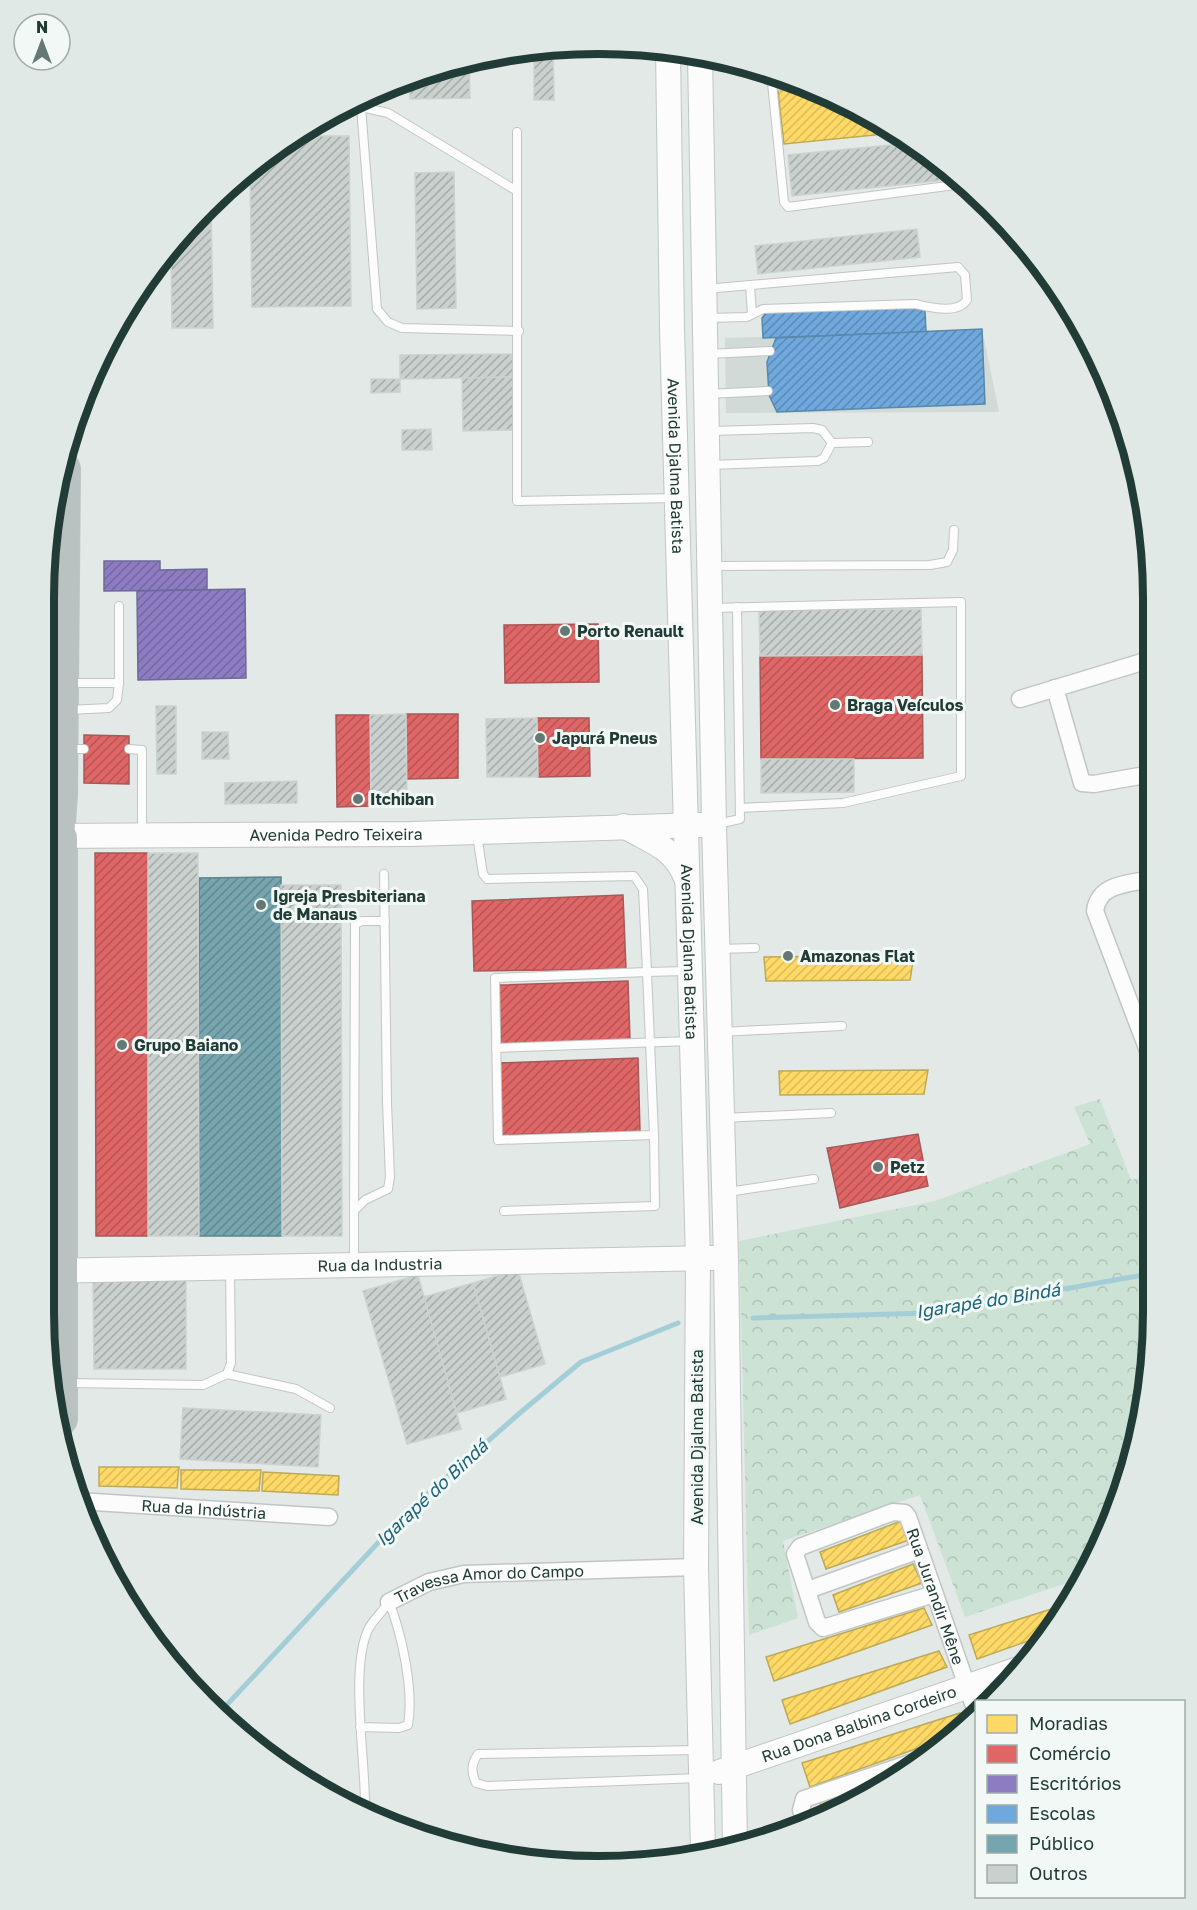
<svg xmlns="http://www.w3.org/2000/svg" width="1197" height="1910" viewBox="0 0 1197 1910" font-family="'Golos Text',sans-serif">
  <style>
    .built { fill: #d1dad6 }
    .forest { fill: url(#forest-crowns) }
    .homes { fill: url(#homes-hatch); stroke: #bcaa58; stroke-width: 1.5 }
    .shops { fill: url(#shops-hatch); stroke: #a75958; stroke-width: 1.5 }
    .offices { fill: url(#offices-hatch); stroke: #6d6999; stroke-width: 1.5 }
    .schools { fill: url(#schools-hatch); stroke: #5888aa; stroke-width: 1.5 }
    .public { fill: url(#public-hatch); stroke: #5c868b; stroke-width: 1.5 }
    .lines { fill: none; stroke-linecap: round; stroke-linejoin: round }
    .stream { stroke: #a4ced7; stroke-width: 5 }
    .building { fill: url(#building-hatch); stroke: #ccd2cf; stroke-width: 1.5 }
    .lane-casing { stroke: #c0c6c3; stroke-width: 10 }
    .street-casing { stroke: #c0c6c3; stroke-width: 19 }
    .secondary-casing { stroke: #bfc6c4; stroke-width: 26 }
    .highway-casing { stroke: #bcc5c3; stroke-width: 34 }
    .lane { stroke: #fbfcfb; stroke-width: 8 }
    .street { stroke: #fbfcfb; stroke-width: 16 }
    .secondary { stroke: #fbfcfb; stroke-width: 24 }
    .highway { stroke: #bac2c1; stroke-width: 32 }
    .poi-dot { fill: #657974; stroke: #f1f8f5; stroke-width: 2 }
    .labels { text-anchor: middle; stroke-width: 6; stroke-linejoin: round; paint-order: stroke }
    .street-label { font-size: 16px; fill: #213c36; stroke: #f1f8f5 }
    .poi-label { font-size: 16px; font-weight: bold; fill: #213c36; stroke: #f1f8f5; text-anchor: start }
    .water-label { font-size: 18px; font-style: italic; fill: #1c6377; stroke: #f1f8f5 }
    .rim { fill: none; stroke: #213c36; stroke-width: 8 }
  </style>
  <defs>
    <pattern id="forest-crowns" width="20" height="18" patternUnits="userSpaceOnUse" patternTransform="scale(1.5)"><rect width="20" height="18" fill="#cce2d4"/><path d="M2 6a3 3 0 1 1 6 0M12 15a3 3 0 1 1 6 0" fill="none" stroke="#afc3b7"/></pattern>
    <pattern id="homes-hatch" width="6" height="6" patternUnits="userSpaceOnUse" patternTransform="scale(1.5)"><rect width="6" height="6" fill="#ffd966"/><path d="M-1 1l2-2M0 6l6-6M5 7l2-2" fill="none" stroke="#dabb59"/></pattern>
    <pattern id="shops-hatch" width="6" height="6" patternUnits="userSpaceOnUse" patternTransform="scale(1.5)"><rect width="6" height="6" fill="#e06666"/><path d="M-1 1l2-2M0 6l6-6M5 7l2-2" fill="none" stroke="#b55555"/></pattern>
    <pattern id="offices-hatch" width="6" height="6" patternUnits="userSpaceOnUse" patternTransform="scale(1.5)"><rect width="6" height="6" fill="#8e7cc3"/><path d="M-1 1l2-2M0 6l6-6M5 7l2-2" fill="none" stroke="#74679f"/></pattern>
    <pattern id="schools-hatch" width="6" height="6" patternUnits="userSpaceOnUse" patternTransform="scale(1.5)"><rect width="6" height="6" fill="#6fa8dc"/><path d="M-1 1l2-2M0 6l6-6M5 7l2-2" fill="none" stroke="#5b8ab3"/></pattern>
    <pattern id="public-hatch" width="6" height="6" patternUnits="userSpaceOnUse" patternTransform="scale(1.5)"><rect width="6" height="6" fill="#76a5af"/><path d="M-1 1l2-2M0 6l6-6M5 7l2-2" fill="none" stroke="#60888f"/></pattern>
    <pattern id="building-hatch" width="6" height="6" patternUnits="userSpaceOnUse" patternTransform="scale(1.5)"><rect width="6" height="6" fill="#cad0ce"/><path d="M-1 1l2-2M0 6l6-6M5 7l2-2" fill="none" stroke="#a4aaa8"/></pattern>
  </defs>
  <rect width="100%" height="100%" fill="#e3e9e6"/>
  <path class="built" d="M982,329L999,412L726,413L725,338Z"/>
  <path class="forest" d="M1100,1099L1131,1180L1150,1176L1149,1384L1111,1524L1079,1579L965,1617L920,1495L783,1541L798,1618L749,1635L739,1241L935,1201L1090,1144L1074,1107Z"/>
  <g class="homes">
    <path d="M807,87L844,101L895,133L784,144L778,90Z"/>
    <path d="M1151,933V949L1147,950L1143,934Z"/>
    <path d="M914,955L910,980L766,981L764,957Z"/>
    <path d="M928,1070L924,1094L780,1095L779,1071Z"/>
    <path d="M99,1467H179L177,1488L99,1486Z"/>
    <path d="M181,1470H261L259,1491L181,1489Z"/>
    <path d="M263,1472L339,1476L338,1495L262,1491Z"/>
    <path d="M901,1521L909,1540L826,1569L820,1552Z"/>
    <path d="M913,1564L922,1583L839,1612L833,1595Z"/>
    <path d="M1064,1605L1048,1634L977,1659L969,1635Z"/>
    <path d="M924,1608L932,1625L774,1681L766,1657Z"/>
    <path d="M939,1651L947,1667L790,1724L782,1700Z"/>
    <path d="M960,1713L963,1720L943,1739L810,1787L802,1763Z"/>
    <path d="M902,1775L823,1811L819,1801Z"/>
  </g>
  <g class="shops">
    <path d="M598,624L599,682L505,683L504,625Z"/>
    <path d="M922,655L923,758L761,759L760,656Z"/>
    <path d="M406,714H458V778L406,779Z"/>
    <path d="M336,715H370L371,806L337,807Z"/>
    <path d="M537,718H589L590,776L538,777Z"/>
    <path d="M84,735L129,736V784L84,783Z"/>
    <path d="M95,853H148V1236H96Z"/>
    <path d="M623,895L626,969L474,971L472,901Z"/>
    <path d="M628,981L630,1040L501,1044L499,985Z"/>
    <path d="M638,1058L640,1131L500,1135L498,1063Z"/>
    <path d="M918,1134L928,1186L840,1208L827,1148Z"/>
  </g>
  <g class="offices">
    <path d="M104,561H160V570L207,569V590L104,591Z"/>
    <path d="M245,589L246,678L138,680L137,591Z"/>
  </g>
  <g class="schools">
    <path d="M920,306L925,311L926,332L763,338L762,318L767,311Z"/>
    <path d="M982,329L985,404L777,412L769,395L767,362L776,338Z"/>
  </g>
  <path class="public" d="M281,877L282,1236H199V878Z"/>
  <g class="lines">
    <g class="stream">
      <path d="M753,1318L928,1313L1149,1274"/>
      <path d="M222,1710L404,1515L521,1412L581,1362L678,1323"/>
    </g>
  </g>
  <g class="building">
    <path d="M553,47L554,100H534V48Z"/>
    <path d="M469,61L470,98L410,99L409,78Z"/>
    <path d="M777,75L807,87L778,90Z"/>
    <path d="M295,136H349L351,306L252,307L250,169Z"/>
    <path d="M911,143L937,158L955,175V179L792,196L788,155Z"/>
    <path d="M454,172L456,308L417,309L415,173Z"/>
    <path d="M211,204L213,328H172L171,247Z"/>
    <path d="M917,229L920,257L758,274L755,246Z"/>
    <path d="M513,354L514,377L400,379V355Z"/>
    <path d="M514,377L515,430L463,431L462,378Z"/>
    <path d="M371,379H400V392L371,393Z"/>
    <path d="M431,429L432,450H402V430Z"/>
    <path d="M921,609L922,655L760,656L759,610Z"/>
    <path d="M156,706H176V774H157Z"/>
    <path d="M406,714L407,806H371L370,715Z"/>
    <path d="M537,718L538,777H487L486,719Z"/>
    <path d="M202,732H228L229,759H202Z"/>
    <path d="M761,759H854V792L761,793Z"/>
    <path d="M297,781V803L225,804V783Z"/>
    <path d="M148,853H198L199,1236H148Z"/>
    <path d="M281,885H341L342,1236H282Z"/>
    <path d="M518,1270L545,1364L500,1377L473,1283Z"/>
    <path d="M418,1275L461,1429L407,1444L363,1291Z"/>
    <path d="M93,1276H186V1369H94Z"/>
    <path d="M473,1283L506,1399L457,1413L424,1297Z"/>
    <path d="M183,1408L321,1415L318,1467L180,1459Z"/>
  </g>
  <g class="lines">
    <defs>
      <g id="lane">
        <path d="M771,73L784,202L788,207L955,185L960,180"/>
        <path d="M347,106L361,107L377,309L388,322L402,328L519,331"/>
        <path d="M361,107L388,113L517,191"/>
        <path d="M517,132V501L676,498"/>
        <path d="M750,285L752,314"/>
        <path d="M705,289L958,267L965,275L967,300C957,315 929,307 915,304L763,309L747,317L706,318"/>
        <path d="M708,354L770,351"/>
        <path d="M707,394L768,391"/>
        <path d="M710,431L813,428L822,430L832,443"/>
        <path d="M832,443L868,442"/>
        <path d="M710,465L818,461L824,458L832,443"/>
        <path d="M712,566L930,565L947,562L953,550L954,530"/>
        <path d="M712,608L961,602V776L843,803L740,808"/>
        <path d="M69,683H119V606"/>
        <path d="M68,710L109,708L117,700L119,683"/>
        <path d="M68,749H84"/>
        <path d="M129,749L142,750V833"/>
        <path d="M717,824L740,819L737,607"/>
        <path d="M477,835L483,874L487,879L634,876L643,889L647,972L687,971"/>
        <path d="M718,949L755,948"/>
        <path d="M647,972L654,1135L498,1140L495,978Z"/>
        <path d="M721,1032L842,1026"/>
        <path d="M496,1048L691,1041"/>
        <path d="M723,1118L831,1113"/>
        <path d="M728,1192L814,1179"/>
        <path d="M354,1211L355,924L362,921H385"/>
        <path d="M504,1211L655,1206L654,1135"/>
        <path d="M354,1262V1211L365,1200L388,1189L390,1177L387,1103L384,874"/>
        <path d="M227,1374L296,1389L330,1408"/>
        <path d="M68,1383L203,1385L227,1374L231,1363L230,1268"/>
        <path d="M360,1727L399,1728L408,1725C414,1691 402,1634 389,1602C383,1611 374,1619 369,1628C349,1666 366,1763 365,1808"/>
        <path d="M698,1750L478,1754C471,1764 471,1772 476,1783L487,1786L700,1778"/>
      </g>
      <g id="street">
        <path d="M1055,688L1082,783L1094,784L1151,774"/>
        <path d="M1020,699L1152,659"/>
        <path d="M1150,1056L1095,911C1099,883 1128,884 1151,879"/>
        <path id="s1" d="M78,1501L329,1517"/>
        <path d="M808,1590L919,1550"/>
        <path id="s2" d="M934,1594L823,1628L817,1622L795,1554L800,1547L893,1512L905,1513L908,1517L975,1709"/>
        <path id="s3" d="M389,1602L429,1582L464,1574L696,1567"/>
        <path d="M805,1819L801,1810L804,1799L922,1759"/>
      </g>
      <g id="secondary">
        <path id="s4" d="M668,50L672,329L698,1258L696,1567L703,1851"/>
        <path d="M700,55L714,825L726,1258L735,1848"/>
        <path d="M624,826C651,842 674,847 686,878"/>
        <path id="s5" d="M46,836L411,834L701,825"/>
        <path id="s6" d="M44,1271L714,1258"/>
        <path id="s7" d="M719,1772L1018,1669"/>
      </g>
      <path id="highway" d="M61,1419V838L58,836L61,795L64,469"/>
    </defs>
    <use href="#lane" class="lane-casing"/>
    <use href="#street" class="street-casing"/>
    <use href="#secondary" class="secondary-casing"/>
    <use href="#highway" class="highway-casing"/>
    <use href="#lane" class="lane"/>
    <use href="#street" class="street"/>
    <use href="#secondary" class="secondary"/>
    <use href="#highway" class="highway"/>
  </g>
  <g class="poi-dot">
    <circle cx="565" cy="631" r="6"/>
    <circle cx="835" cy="705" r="6"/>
    <circle cx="540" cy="738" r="6"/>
    <circle cx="358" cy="799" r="6"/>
    <circle cx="261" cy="905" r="6"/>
    <circle cx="788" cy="956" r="6"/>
    <circle cx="122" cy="1045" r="6"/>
    <circle cx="878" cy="1167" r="6"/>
  </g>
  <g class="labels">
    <g class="street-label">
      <text dy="6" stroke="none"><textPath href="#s4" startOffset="416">Avenida Djalma Batista</textPath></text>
      <text dy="6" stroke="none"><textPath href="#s5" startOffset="290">Avenida Pedro Teixeira</textPath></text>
      <text dy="6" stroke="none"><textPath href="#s4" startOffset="902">Avenida Djalma Batista</textPath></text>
      <text dy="6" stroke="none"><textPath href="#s6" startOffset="336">Rua da Industria</textPath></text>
      <text transform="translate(697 1437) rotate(-90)" y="6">Avenida Djalma Batista</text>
      <text dy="6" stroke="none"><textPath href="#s1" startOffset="126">Rua da Indústria</textPath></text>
      <text dy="6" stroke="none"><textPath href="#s3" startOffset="104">Travessa Amor do Campo</textPath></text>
      <text dy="6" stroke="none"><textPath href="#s2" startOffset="405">Rua Jurandir Mêne</textPath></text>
      <text dy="6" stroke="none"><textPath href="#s7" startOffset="148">Rua Dona Balbina Cordeiro</textPath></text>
    </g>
    <g class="poi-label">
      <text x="577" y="637">Porto Renault</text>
      <text x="847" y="711">Braga Veículos</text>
      <text x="552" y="744">Japurá Pneus</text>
      <text x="370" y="805">Itchiban</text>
      <text x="273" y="902">Igreja Presbiteriana<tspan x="273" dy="18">de Manaus</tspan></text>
      <text x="800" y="962">Amazonas Flat</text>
      <text x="134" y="1051">Grupo Baiano</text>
      <text x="890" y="1173">Petz</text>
    </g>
    <g class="water-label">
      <text transform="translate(988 1301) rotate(-9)" y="6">Igarapé do Bindá</text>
      <text transform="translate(432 1493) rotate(-43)" y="6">Igarapé do Bindá</text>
    </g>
  </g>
  <path d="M0 0H1197V1910H0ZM598 54H599A544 544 0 0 1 1143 598V1312A544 544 0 0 1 599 1856H598A544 544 0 0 1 54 1312V598A544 544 0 0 1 598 54Z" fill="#e0e9e6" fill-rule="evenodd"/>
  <path class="rim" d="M598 54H599A544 544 0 0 1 1143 598V1312A544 544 0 0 1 599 1856H598A544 544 0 0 1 54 1312V598A544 544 0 0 1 598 54Z"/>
  <rect x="975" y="1700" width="210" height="198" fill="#f1f8f5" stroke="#9eada9" stroke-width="1.5"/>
  <rect x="987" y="1715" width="30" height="18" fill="#ffd966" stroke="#9eada9" stroke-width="1.5"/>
  <text x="1029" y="1730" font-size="18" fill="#213c36">Moradias</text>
  <rect x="987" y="1745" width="30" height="18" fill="#e06666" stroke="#9eada9" stroke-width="1.5"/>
  <text x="1029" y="1760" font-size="18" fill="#213c36">Comércio</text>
  <rect x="987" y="1775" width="30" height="18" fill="#8e7cc3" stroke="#9eada9" stroke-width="1.5"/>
  <text x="1029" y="1790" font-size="18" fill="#213c36">Escritórios</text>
  <rect x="987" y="1805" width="30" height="18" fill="#6fa8dc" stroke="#9eada9" stroke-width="1.5"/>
  <text x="1029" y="1820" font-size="18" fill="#213c36">Escolas</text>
  <rect x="987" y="1835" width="30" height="18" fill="#76a5af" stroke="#9eada9" stroke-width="1.5"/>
  <text x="1029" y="1850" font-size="18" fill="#213c36">Público</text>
  <rect x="987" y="1865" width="30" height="18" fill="#cad0ce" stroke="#9eada9" stroke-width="1.5"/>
  <text x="1029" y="1880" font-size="18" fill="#213c36">Outros</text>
  <g transform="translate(42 42)"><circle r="28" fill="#f1f8f5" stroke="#9eada9" stroke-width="1.5"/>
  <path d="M0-4.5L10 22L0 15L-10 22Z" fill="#657974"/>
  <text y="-9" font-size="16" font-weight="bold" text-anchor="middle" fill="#213c36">N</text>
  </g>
</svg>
